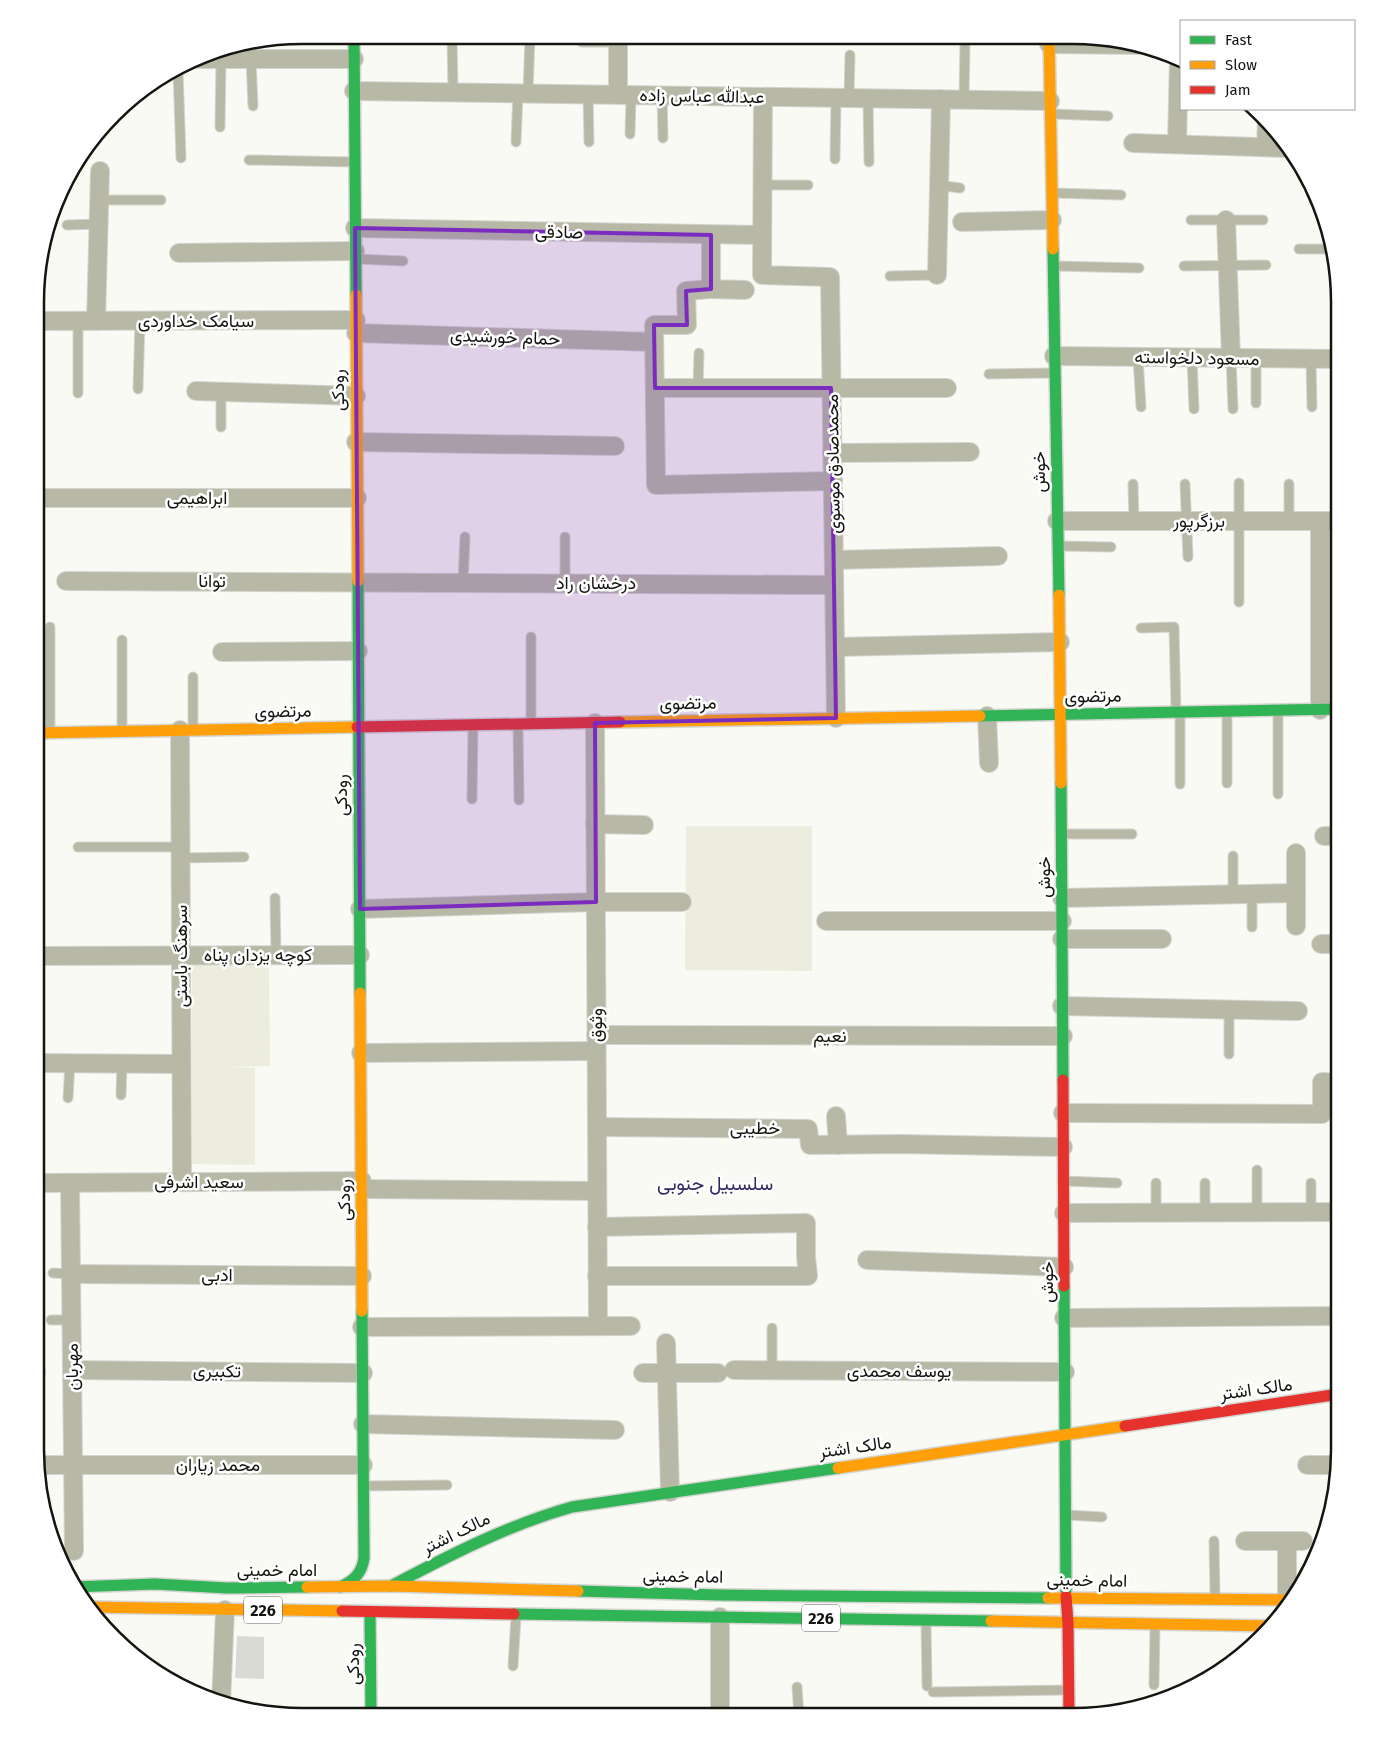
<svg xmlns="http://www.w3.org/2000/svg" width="1375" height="1752" viewBox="0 0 1375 1752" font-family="'Fira Sans',Vazirmatn,sans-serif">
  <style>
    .built { fill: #ecedde }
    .building { fill: #d9dad4 }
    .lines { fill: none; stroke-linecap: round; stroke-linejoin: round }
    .lane-casing { stroke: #d4d4d0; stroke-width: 11 }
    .street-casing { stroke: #d4d4d0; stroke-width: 20 }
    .fast-casing { stroke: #d4d4d0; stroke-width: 14 }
    .slow-casing { stroke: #d4d4d0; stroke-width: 14 }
    .jam-casing { stroke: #d4d4d0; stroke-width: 14 }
    .lane { stroke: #b7b8a6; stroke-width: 9 }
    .street { stroke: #b7b8a6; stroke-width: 18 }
    .fast { stroke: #30b455; stroke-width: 11 }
    .slow { stroke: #ff9f0a; stroke-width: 11 }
    .jam { stroke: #e5322d; stroke-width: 11 }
    .marked { fill: #7b2cbf; fill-opacity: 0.2; stroke: #7b2cbf; stroke-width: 4; stroke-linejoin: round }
    .labels { text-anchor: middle; stroke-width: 5; stroke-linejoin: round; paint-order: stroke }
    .shield { fill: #fff; stroke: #5a5a58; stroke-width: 1 }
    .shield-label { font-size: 16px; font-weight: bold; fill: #141410 }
    .street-label { font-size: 18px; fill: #141410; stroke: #fff }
    .neighbourhood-label { font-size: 19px; fill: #342661; stroke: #fff }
    .rim { fill: none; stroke: #141410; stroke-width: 2.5 }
  </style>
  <rect width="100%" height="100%" fill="#f9faf3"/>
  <g class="built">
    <path d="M686,826H812V971L685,970Z"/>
    <path d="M192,963H269L270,1066L225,1067L255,1068V1165L192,1164Z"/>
  </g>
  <path class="building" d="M237,1636L264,1637V1679L235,1678Z"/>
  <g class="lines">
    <defs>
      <g id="lane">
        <path d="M452,35L453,92"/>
        <path d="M582,42H618"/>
        <path d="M251,59L253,106"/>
        <path d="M178,71L181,158"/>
        <path d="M528,93L530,36"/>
        <path d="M588,94L589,142"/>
        <path d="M662,95L663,138"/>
        <path d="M849,98L850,55"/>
        <path d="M868,98L869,162"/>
        <path d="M964,100L965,41"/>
        <path d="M1053,114L1108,116"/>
        <path d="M220,127L221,59"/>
        <path d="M630,134L631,95"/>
        <path d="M516,142L518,93"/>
        <path d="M835,159L836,98"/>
        <path d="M249,160L354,162"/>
        <path d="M763,185H808"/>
        <path d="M938,185L960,188"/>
        <path d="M1054,193L1121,195"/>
        <path d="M99,200H161"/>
        <path d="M1191,220H1263"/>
        <path d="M67,225L99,224"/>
        <path d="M1299,249H1333"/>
        <path d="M358,259L403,261"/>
        <path d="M1055,266L1139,268"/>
        <path d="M1184,266L1266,265"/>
        <path d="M890,276L937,275"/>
        <path d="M78,321V393"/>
        <path d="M1138,357L1141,407"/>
        <path d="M1192,358L1194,409"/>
        <path d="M1231,358L1233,409"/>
        <path d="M1311,359L1312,407"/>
        <path d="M989,374L1054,373"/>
        <path d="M698,388L699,353"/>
        <path d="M138,389L140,321"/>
        <path d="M1256,403V358"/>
        <path d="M221,427V392"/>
        <path d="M1239,483V602"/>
        <path d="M1133,484L1134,521"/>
        <path d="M1185,484L1188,557"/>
        <path d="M1289,484V521"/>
        <path d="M565,537V583"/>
        <path d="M1061,546L1111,547"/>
        <path d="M463,583L465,537"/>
        <path d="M50,627V732"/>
        <path d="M1141,628L1174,627L1176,711"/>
        <path d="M1227,713V783"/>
        <path d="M531,724V637"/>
        <path d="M518,725L519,800"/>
        <path d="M122,730V640"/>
        <path d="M193,730V677"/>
        <path d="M1180,784V714"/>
        <path d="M1278,794V711"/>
        <path d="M472,799L473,726"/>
        <path d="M1062,834H1132"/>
        <path d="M78,847H180"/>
        <path d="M180,858L244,857"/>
        <path d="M1233,894V856"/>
        <path d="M1252,894V927"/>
        <path d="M275,898L276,955"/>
        <path d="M1337,910L1338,944"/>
        <path d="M1229,1009V1054"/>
        <path d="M121,1095L122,1064"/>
        <path d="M68,1098L70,1063"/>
        <path d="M1257,1170V1212"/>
        <path d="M1064,1181L1117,1183"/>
        <path d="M1156,1183V1213"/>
        <path d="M1205,1212V1183"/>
        <path d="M1311,1212V1183"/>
        <path d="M53,1273L71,1274"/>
        <path d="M51,1320H72"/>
        <path d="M772,1370V1328"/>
        <path d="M365,1486L447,1485"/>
        <path d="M1068,1515L1102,1517"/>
        <path d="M1214,1541L1215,1596"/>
        <path d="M926,1623L927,1686"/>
        <path d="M513,1666L516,1617"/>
        <path d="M1154,1685L1155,1628"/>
        <path d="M797,1687L799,1716"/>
        <path d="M933,1692L1066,1690"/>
        <path d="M208,1699H221"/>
      </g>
      <g id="street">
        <path d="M1049,44L1138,45"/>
        <path d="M198,59H354"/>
        <path d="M354,91L1050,101"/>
        <path d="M618,94V36"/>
        <path d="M763,97L762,275L830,277L836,718"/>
        <path d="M1133,143L1285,148"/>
        <path d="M1177,144L1179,57"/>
        <path d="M1266,147L1267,120"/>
        <path d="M1226,220L1231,358"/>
        <path d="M962,222L1052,220"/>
        <path d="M355,228L762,235"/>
        <path d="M711,235V289L745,290"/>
        <path d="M179,253L355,251"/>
        <path d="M937,275L941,99"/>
        <path d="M711,289L686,291L687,325H654L656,485L833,481"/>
        <path d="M37,321L356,320"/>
        <path d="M96,321L100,171"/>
        <path d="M356,333L654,342"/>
        <path d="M1054,356L1340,359"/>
        <path d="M655,388H947"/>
        <path d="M196,391L356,396"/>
        <path d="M356,442L615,446"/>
        <path d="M832,453L970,452"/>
        <path d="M37,498H357"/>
        <path d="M1057,521H1340"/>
        <path d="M834,560L998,556"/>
        <path d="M66,581L834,585"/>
        <path d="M835,647L1060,642"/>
        <path d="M222,652L358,651"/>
        <path d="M1320,710V521"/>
        <path d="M987,716L989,763"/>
        <path d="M595,723L598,1326"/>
        <path d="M180,730L182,1182"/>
        <path d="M595,824L644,825"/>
        <path d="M1324,836H1340"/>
        <path d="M1296,853V926"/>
        <path d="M1062,898L1296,893"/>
        <path d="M360,909L596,902H682"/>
        <path d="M826,921H1062"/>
        <path d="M1062,939H1162"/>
        <path d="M1321,944H1340"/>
        <path d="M36,956L360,955"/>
        <path d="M1062,1006L1298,1011"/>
        <path d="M596,1035L1063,1036"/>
        <path d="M361,1053L596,1051"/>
        <path d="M36,1063L181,1064"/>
        <path d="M1063,1113L1322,1114V1082L1340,1083"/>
        <path d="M836,1116L838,1145"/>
        <path d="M597,1127L808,1129L810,1145L900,1144L1063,1147"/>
        <path d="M36,1183L362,1181"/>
        <path d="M70,1183L74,1551"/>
        <path d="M362,1189L597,1191"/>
        <path d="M1064,1213L1340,1212"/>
        <path d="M597,1227L806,1223V1257L808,1276H597"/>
        <path d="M867,1260L1064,1267"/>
        <path d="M71,1274L362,1276"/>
        <path d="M1064,1318L1340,1316"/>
        <path d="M362,1327L631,1326"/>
        <path d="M666,1343L670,1492"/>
        <path d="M72,1370L363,1373"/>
        <path d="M734,1370L1065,1372"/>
        <path d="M35,1371H36"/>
        <path d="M643,1373H718"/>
        <path d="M363,1424L615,1430"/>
        <path d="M37,1465H363"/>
        <path d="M1307,1465H1339"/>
        <path d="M1245,1541H1303"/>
        <path d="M1287,1541V1600"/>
        <path d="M720,1617V1716"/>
        <path d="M221,1704L225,1610"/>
      </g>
      <g id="fast">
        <path d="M354,35L356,295"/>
        <path d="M1053,249L1059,595"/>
        <path d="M358,581L360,993"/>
        <path d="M980,716L1340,709"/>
        <path d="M1061,783L1063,1080"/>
        <path d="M1064,1286L1066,1596"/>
        <path d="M391,1586C450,1555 508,1525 572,1507L838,1468"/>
        <path d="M73,1587L155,1584L227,1588L307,1587"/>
        <path d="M340,1587C354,1581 362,1573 364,1558L362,1311"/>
        <path d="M578,1591L719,1595L1048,1598"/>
        <path d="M370,1612L371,1716"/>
        <path d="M514,1614L991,1621"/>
      </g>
      <g id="slow">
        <path d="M1049,37L1053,249"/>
        <path d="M356,295L358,581"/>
        <path d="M1059,595L1061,783"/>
        <path d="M620,722L980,716"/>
        <path d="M36,733L357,727"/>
        <path d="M360,993L362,1311"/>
        <path d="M838,1468L1125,1426"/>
        <path d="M307,1587L391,1586L578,1591"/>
        <path d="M1048,1598L1292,1600"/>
        <path d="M87,1607L342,1611"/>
        <path d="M991,1621L1272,1626"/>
      </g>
      <g id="jam">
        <path d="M357,727L620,722"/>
        <path d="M1063,1080L1064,1286"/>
        <path d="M1125,1426L1339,1394"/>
        <path d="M1066,1596L1068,1623L1069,1716"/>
        <path d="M342,1611L514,1614"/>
      </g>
    </defs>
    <use href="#lane" class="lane-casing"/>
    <use href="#street" class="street-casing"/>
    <use href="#fast" class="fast-casing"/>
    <use href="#slow" class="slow-casing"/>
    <use href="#jam" class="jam-casing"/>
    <use href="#lane" class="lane"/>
    <use href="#street" class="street"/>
    <use href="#fast" class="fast"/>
    <use href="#slow" class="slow"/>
    <use href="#jam" class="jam"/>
  </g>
  <path class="marked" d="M355,228L711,235V289L686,291L687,325H654L655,388H831L836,718L595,723L596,902L360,909Z"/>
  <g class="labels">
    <g class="shield">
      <rect x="244" y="1596.5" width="38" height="27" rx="4"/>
      <rect x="802" y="1604.5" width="38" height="27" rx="4"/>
    </g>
    <g class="shield-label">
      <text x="263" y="1616">226</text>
      <text x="821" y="1624">226</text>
    </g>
    <g class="street-label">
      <text transform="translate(702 96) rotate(1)" y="6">عبدالله عباس زاده</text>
      <text transform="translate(559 232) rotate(1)" y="6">صادقی</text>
      <text x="196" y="327">سیامک خداوردی</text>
      <text transform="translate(505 337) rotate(2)" y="6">حمام خورشیدی</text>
      <text transform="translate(1197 358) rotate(1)" y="6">مسعود دلخواسته</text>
      <text transform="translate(338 390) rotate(-90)" y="6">رودکی</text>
      <text transform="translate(833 464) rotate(-91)" y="6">محمدصادق موسوی</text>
      <text transform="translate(1039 472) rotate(-91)" y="6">خوش</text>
      <text x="197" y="504">ابراهیمی</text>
      <text x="1199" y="527">برزگرپور</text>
      <text x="212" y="587">توانا</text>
      <text x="596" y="589">درخشان راد</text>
      <text transform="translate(1093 696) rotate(-1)" y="6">مرتضوی</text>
      <text transform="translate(688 703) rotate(-1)" y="6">مرتضوی</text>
      <text transform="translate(283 711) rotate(-1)" y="6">مرتضوی</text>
      <text transform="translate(341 795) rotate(-90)" y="6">رودکی</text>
      <text transform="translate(1044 877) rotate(-90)" y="6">خوش</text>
      <text x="258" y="961">کوچه یزدان پناه</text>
      <text transform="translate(181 956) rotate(-90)" y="6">سرهنگ باستی</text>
      <text transform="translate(596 1025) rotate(-90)" y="6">وثوق</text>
      <text x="830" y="1042">نعیم</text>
      <text x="755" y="1134">خطیبی</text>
      <text x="199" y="1188">سعید اشرفی</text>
      <text transform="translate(344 1200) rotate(-91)" y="6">رودکی</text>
      <text x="217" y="1281">ادبی</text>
      <text transform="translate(1047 1282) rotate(-90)" y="6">خوش</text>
      <text transform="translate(72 1367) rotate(-91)" y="6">مهربان</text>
      <text transform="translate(217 1371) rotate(1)" y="6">تکبیری</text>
      <text x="899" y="1377">یوسف محمدی</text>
      <text transform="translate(1256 1389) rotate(-8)" y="6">مالک اشتر</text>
      <text transform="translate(855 1447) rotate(-8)" y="6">مالک اشتر</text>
      <text x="218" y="1471">محمد زیاران</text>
      <text transform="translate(456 1533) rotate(-26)" y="6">مالک اشتر</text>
      <text x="277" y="1576">امام خمینی</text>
      <text transform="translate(683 1576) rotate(1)" y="6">امام خمینی</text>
      <text transform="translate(1087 1580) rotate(1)" y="6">امام خمینی</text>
      <text transform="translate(353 1664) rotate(-90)" y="6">رودکی</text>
    </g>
    <g class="neighbourhood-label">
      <text x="715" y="1190">سلسبیل جنوبی</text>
    </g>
  </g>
  <path d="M0 0H1375V1752H0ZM302 44H1073A258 258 0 0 1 1331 302V1450A258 258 0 0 1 1073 1708H302A258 258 0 0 1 44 1450V302A258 258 0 0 1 302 44Z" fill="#fff" fill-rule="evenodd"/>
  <path class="rim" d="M302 44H1073A258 258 0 0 1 1331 302V1450A258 258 0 0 1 1073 1708H302A258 258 0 0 1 44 1450V302A258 258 0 0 1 302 44Z"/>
  <rect x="1180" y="20" width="175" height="90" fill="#ffffff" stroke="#a1a19f"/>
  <rect x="1190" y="36" width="25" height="8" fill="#30b455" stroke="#a1a19f"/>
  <text x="1225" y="45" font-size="15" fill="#141410">Fast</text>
  <rect x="1190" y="61" width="25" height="8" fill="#ff9f0a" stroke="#a1a19f"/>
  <text x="1225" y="70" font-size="15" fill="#141410">Slow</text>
  <rect x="1190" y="86" width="25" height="8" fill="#e5322d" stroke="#a1a19f"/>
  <text x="1225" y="95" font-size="15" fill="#141410">Jam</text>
</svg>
